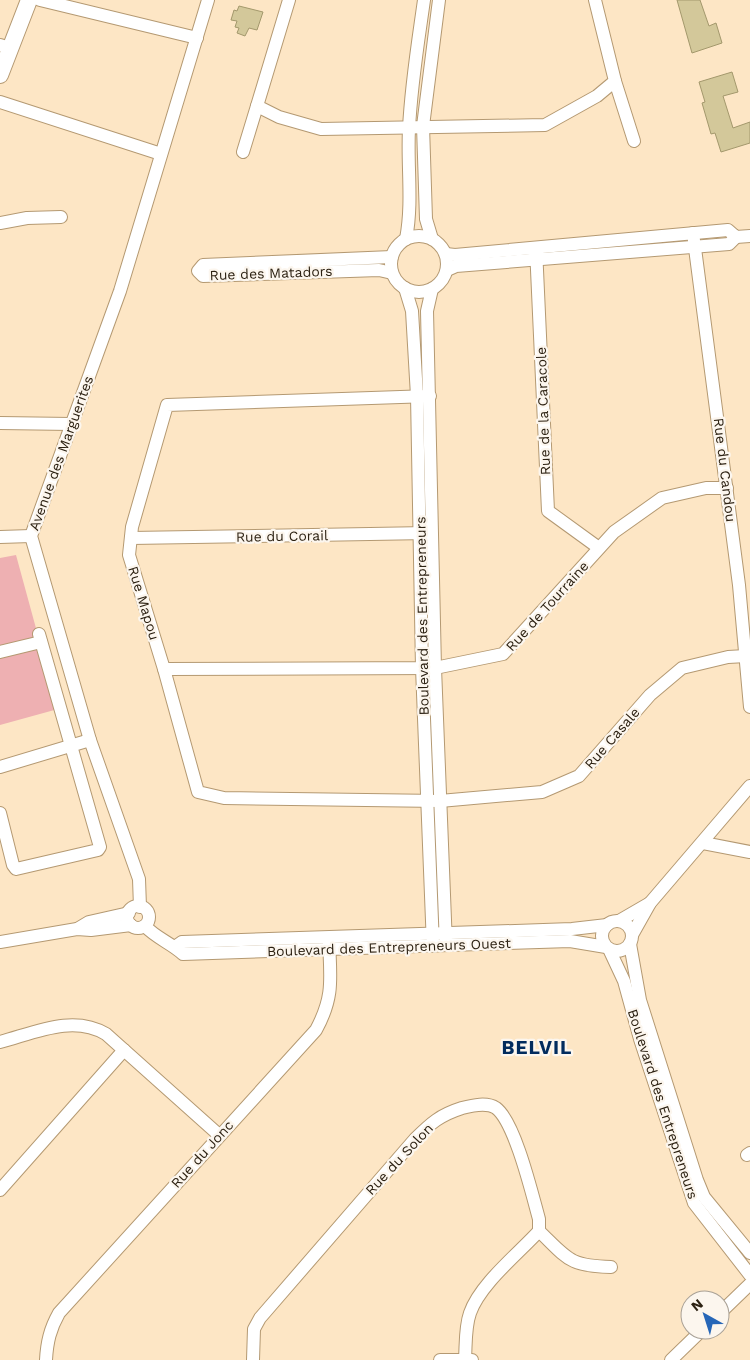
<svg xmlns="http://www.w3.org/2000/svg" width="750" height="1360" viewBox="0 0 750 1360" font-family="'Work Sans',sans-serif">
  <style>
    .green { fill: #eeb0b2 }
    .building { fill: #d3c89a; stroke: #a3986c }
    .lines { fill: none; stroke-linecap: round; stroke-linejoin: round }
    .minor-casing { stroke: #b49972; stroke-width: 14 }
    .tertiary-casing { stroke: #b49972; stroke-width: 18 }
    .minor { stroke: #fff; stroke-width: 12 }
    .tertiary { stroke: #fff; stroke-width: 16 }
    .labels { text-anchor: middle; stroke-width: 4.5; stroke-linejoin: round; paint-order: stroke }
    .street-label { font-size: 14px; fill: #2c2112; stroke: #fcf6ee }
    .district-label { font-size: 19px; font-weight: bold; letter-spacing: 1px; fill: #022c5e; stroke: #fcf6ee }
  </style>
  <rect width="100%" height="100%" fill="#fde6c5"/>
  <path class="green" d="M16,555L58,709L0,725V558Z"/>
  <g class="building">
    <path d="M677,0H700L709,26L716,23L722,43L692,53Z"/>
    <path d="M239,6L263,12L257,30L249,28L245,36L237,33L239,28L235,27L237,21L231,20L234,10L237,11Z"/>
    <path d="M732,72L738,92L723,96L733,128L750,122V143L721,152L715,133L711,134L702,103L705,102L699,82Z"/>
  </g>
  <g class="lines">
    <defs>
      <g id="minor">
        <path d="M40,0L197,38"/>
        <path d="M289,0L257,106L279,117L321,129L545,125L597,96L615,81L595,0"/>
        <path d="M0,45L10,48"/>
        <path d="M615,81L634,141"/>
        <path d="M0,102L161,154"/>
        <path d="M243,152L257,106"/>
        <path d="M0,223L27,218L61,217"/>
        <path d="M693,233L739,585L750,707"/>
        <circle cx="419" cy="264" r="28"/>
        <path d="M406,239C413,202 407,166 409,129C411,85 418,43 424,0"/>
        <path d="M432,239L426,219L423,126L439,0"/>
        <path d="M536,248L548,511L599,548"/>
        <path d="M446,254L455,255L728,230L736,237L750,236"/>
        <path d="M392,257L203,265L198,271L203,276L379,270L392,273"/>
        <path d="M447,270L456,266L729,244L736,237"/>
        <path d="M405,288L412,311L417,396L422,668L433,946"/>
        <path d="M432,289L427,311L435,668L446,945"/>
        <path d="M430,396L167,405L132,527L129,555L164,669L198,792L224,798L440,801L542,792L579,776L650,695L682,668L728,657L746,656"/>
        <path d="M0,423L71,424"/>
        <path d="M0,537L31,536"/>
        <path d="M131,538L428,533"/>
        <path d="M0,652L41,642"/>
        <path d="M164,669L435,668L503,654L614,532L662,498L706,488H727"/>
        <path d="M0,767L90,740"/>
        <path d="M0,813L13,865L16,869L98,850L100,847L39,634"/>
        <path d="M703,843L750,852"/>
        <circle cx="138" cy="917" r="11"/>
        <path d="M140,907L139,879L90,740L31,536L120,291L208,0"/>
        <circle cx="617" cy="936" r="15"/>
        <path d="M619,921L650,903"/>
        <path d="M145,926C156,938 171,943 183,954L570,941L606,947"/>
        <path d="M79,928L89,922L129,913"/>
        <path d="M632,935L650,903L750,786"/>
        <path d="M0,942L77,929L91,930L131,925"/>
        <path d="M630,944L640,1000L697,1180L704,1197L750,1253"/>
        <path d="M175,947L182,942L572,929L607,925"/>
        <path d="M609,949L624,981L640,1039L694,1203L750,1275"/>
        <path d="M0,1042C34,1033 73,1014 106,1034L219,1135"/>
        <path d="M747,1155L750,1153"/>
        <path d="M0,1190L124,1050"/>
        <path d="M539,1231C568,1259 569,1266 611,1267"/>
        <path d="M720,1313L750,1284"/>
        <path d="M46,1360C47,1342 50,1329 59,1313L316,1030C335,995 330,977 329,939"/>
        <path d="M253,1360L254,1329L260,1318L415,1139C431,1123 440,1115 462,1108C473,1105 487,1102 496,1108C515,1122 532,1194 539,1219V1231C518,1254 480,1284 470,1313C465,1327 466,1343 465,1359"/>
        <path d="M440,1360H472"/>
        <path d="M671,1360L702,1330"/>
      </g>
      <path id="tertiary" d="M0,75L29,0"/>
    </defs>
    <use href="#minor" class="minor-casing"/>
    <use href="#tertiary" class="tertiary-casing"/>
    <use href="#minor" class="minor"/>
    <use href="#tertiary" class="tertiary"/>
  </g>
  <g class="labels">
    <g class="street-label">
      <text transform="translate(271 273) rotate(-2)" y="5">Rue des Matadors</text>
      <text transform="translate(543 411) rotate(-92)" y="5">Rue de la Caracole</text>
      <text transform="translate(61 453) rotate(-70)" y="5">Avenue des Marguerites</text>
      <text transform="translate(725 470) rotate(83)" y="5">Rue du Candou</text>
      <text transform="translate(282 536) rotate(-1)" y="5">Rue du Corail</text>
      <text transform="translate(144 603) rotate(73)" y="5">Rue Mapou</text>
      <text transform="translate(547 606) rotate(-48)" y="5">Rue de Tourraine</text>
      <text transform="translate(422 616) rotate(-91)" y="5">Boulevard des Entrepreneurs</text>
      <text transform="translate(612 738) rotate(-49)" y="5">Rue Casale</text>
      <text transform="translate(389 947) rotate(-2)" y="5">Boulevard des Entrepreneurs Ouest</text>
      <text transform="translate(663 1104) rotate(72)" y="5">Boulevard des Entrepreneurs</text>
      <text transform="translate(202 1154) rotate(-48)" y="5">Rue du Jonc</text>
      <text transform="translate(399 1159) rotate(-47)" y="5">Rue du Solon</text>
    </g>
    <g class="district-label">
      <text x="537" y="1054">BELVIL</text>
    </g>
  </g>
  <g transform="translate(705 1315) rotate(321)"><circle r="24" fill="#fcf6ee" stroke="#a9a196"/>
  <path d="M0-4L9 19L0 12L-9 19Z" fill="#2666b7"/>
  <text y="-8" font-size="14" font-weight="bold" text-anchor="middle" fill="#2c2112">N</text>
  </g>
</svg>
